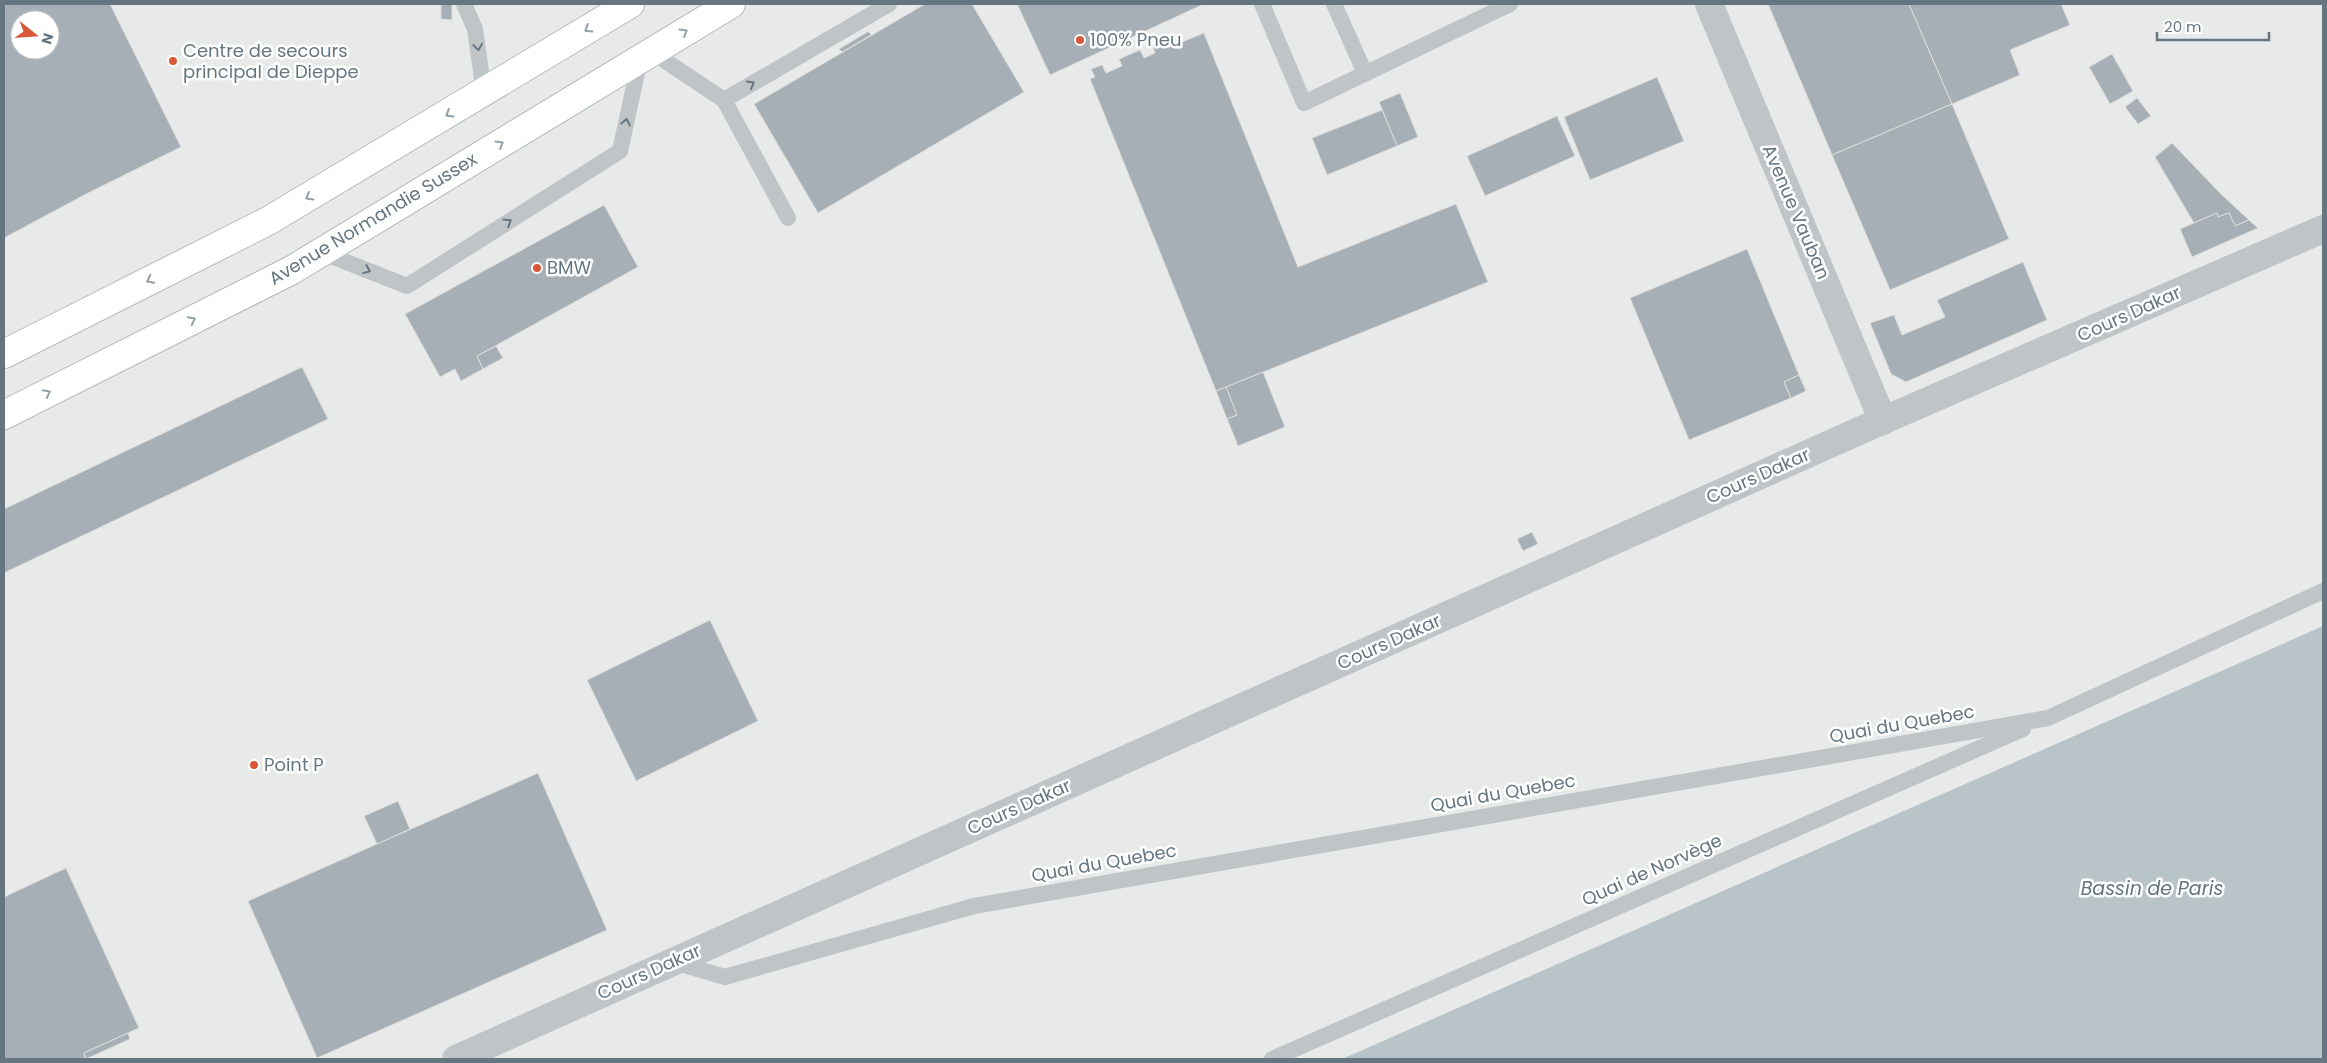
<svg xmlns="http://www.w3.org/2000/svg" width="2327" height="1063" viewBox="0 0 2327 1063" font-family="Poppins,sans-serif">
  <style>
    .built { fill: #e8e9e9; fill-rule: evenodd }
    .water { fill: #b8c4c8 }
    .building { fill: #a6afb5; stroke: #dcdcda; fill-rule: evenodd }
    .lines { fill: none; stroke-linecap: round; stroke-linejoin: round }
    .secondary-casing { stroke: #b4babe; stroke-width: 30 }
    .service { stroke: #bfc4c7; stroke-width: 16 }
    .minor { stroke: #bfc4c7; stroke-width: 28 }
    .secondary { stroke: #fff; stroke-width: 28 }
    .oneway { stroke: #949fa7 }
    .oneway2 { stroke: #667681 }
    .poi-dot { fill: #d85939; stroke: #fff; stroke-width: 2 }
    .labels { text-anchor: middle; stroke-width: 5; stroke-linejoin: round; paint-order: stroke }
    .poi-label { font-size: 18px; fill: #667681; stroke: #fff; text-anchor: start }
    .street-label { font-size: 18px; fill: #667681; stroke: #fff }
    .water-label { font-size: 19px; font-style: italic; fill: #61757a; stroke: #fff }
  </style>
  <rect width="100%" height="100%" fill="#fafaf8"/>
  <path class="built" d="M4,4H2323V626L1342,1059H4ZM20,20H50V50H20Z"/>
  <path class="water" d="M2323,626V1059H1342Z"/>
  <g class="building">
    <path d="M4,4H110L181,147L88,193L4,238ZM20,20H50V50H20Z"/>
    <path d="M441,4H452V20L441,19Z"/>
    <path d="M925,4H972L1024,92L818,213L754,104Z"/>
    <path d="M1017,4H1204L1050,75Z"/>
    <path d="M1768,4H1909L1952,104L1832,155Z"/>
    <path d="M1909,4H2061L2070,25L2010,50L2020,75L1952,104Z"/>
    <path d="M869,31L871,35L842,52L839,49Z"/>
    <path d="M1204,33L1298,267L1456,204L1488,282L1216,391L1090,79L1095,77L1091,69L1102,65L1106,73L1122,66L1119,59L1140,50L1144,58L1155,53L1152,45L1164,40L1167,48Z"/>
    <path d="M2112,54L2133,91L2110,104L2089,67Z"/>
    <path d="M1657,77L1684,141L1590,180L1564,117Z"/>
    <path d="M1400,93L1418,137L1397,146L1379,102Z"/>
    <path d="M2137,98L2151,116L2138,124L2125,107Z"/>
    <path d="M1952,104L2009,239L1890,290L1832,155Z"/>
    <path d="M1382,110L1397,146L1327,175L1312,138Z"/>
    <path d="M1557,116L1575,156L1485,196L1467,156Z"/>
    <path d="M2172,143L2221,194L2249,220L2235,226L2229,213L2218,217L2217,213L2194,223L2155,157Z"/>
    <path d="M604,205L638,267L477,356L483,369L461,381L455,369L440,377L405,314Z"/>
    <path d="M2217,213L2218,217L2229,213L2235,226L2249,220L2258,228L2192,257L2180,229Z"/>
    <path d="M1747,249L1799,375L1784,382L1791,398L1689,440L1630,298Z"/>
    <path d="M2023,262L2047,320L1906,382L1891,374L1870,323L1894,315L1902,335L1945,317L1937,300Z"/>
    <path d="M496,346L503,358L483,369L477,356Z"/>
    <path d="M302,367L328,419L4,573V509Z"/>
    <path d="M1263,372L1285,427L1238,446L1227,419L1237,415L1226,387Z"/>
    <path d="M1799,375L1806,391L1791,398L1784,382Z"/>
    <path d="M1226,387L1237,415L1227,419L1216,391Z"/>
    <path d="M1532,532L1538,544L1523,551L1517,539Z"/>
    <path d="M710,620L758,721L636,781L587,680Z"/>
    <path d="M538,773L607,930L317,1058L248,901Z"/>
    <path d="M398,801L410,829L377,844L364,816Z"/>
    <path d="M66,868L139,1028L84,1053L85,1059H4V897Z"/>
    <path d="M128,1033L130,1039L86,1059L84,1053Z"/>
  </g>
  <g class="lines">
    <defs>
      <g id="secondary">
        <path d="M4,354L268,221L630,4"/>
        <path d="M4,415L292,270L731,4"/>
      </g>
    </defs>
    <use href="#secondary" class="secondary-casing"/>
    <g class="service">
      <path d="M464,4L475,29L484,93"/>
      <path d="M1262,4L1304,103L1510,4"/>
      <path d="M1334,4L1365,73"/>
      <path d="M652,52L724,100L889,4"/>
      <path d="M724,100L788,218"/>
      <path d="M321,252L407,286L620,151L640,59"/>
      <path d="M674,962L725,977L974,906L2048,718L2323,591"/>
      <path d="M1272,1059L2023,729"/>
    </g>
    <g class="minor">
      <path d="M1709,4L1883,421"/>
      <path d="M456,1059L1868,427L2323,229"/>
    </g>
    <use href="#secondary" class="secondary"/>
  </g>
  <defs><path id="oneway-chevron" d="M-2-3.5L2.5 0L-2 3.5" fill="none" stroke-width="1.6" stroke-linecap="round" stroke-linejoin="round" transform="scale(1.25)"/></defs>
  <g class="oneway">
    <use href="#oneway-chevron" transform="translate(588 29) rotate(148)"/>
    <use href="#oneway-chevron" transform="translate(684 32) rotate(-31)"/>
    <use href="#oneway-chevron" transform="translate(449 114) rotate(149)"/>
    <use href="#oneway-chevron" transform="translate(500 144) rotate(-31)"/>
    <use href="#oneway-chevron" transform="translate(309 197) rotate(149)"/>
    <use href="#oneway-chevron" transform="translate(150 280) rotate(153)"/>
    <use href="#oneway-chevron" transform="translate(192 320) rotate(-27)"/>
    <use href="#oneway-chevron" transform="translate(47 393) rotate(-27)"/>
  </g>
  <g class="oneway2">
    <use href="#oneway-chevron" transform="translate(478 47) rotate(82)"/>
    <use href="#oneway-chevron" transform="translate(751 84) rotate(-30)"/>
    <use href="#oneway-chevron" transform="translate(626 122) rotate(-78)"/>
    <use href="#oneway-chevron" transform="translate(508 222) rotate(-32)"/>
    <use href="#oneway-chevron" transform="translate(367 270) rotate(22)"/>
  </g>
  <g class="poi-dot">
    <circle cx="1080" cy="40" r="5"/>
    <circle cx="173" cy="61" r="5"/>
    <circle cx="537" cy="268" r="5"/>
    <circle cx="254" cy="765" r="5"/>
  </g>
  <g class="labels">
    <g class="poi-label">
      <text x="1090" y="46">100% Pneu</text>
      <text x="183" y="57">Centre de secours<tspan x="183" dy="21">principal de Dieppe</tspan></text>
      <text x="547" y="274">BMW</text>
      <text x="264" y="771">Point P</text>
    </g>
    <g class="street-label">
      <text transform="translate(1796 212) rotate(67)" y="6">Avenue Vauban</text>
      <text transform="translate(373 219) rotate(-31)" y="6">Avenue Normandie Sussex</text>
      <text transform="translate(2129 314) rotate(-24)" y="6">Cours Dakar</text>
      <text transform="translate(1758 476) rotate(-24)" y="6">Cours Dakar</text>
      <text transform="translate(1389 642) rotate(-24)" y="6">Cours Dakar</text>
      <text transform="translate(1902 724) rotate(-10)" y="6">Quai du Quebec</text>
      <text transform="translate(1503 793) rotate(-10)" y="6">Quai du Quebec</text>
      <text transform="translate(1019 807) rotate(-24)" y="6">Cours Dakar</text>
      <text transform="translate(1104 863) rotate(-10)" y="6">Quai du Quebec</text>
      <text transform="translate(1652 870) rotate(-24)" y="6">Quai de Norvège</text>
      <text transform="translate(649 972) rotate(-24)" y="6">Cours Dakar</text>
    </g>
    <g class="water-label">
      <text x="2152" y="895">Bassin de Paris</text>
    </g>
  </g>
  <rect width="2327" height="1063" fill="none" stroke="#667681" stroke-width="10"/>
  <g transform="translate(35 35) rotate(107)"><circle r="24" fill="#ffffff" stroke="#c2c8cd"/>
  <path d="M0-4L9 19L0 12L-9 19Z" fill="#d85939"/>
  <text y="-8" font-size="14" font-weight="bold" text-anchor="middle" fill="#667681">N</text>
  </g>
  <path d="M2157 32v8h112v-8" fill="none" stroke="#667681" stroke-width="2.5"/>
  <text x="2164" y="32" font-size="15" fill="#667681" stroke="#ffffff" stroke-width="4" paint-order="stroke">20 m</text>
</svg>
